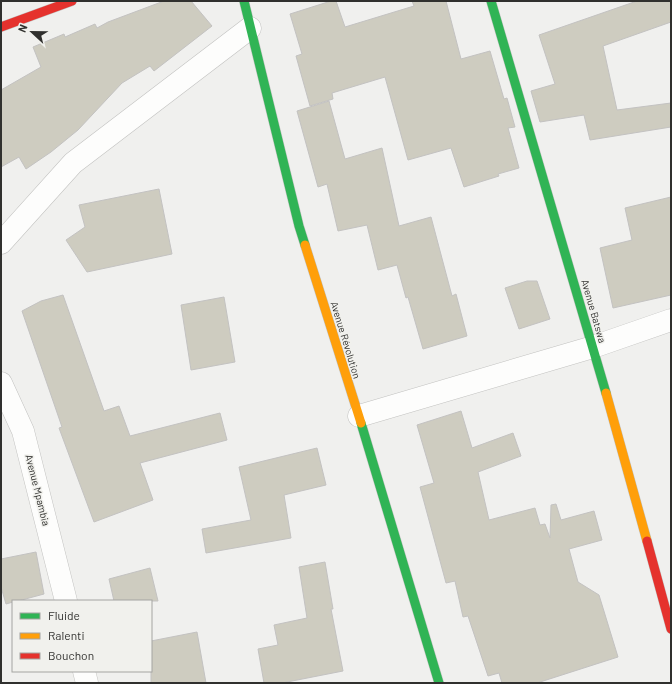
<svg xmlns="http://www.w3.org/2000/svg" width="672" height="684" viewBox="0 0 672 684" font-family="Barlow,sans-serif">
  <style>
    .building { fill: #ceccc0; stroke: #c3c2c1 }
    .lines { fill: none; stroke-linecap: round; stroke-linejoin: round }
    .street-casing { stroke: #c2c2c0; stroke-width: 23 }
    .fast-casing { stroke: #c2c2c0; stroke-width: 10 }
    .slow-casing { stroke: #c2c2c0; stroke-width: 10 }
    .jam-casing { stroke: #c2c2c0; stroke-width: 10 }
    .street { stroke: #fdfdfc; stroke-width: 22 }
    .fast { stroke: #30b455; stroke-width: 9 }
    .slow { stroke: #ff9f0a; stroke-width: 9 }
    .jam { stroke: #e5322d; stroke-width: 9 }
    .labels { text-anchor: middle; stroke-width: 3; stroke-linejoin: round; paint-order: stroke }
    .street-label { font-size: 10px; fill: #30302e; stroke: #f1f1ed }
  </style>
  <rect width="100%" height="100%" fill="#f0f0ee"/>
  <g class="building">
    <path d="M164,1H191L212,26L154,71L150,66L122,83L78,130L51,152L26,169L19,157L1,167V90L41,67L33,47L64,34L65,37L95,24L97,28L108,22Z"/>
    <path d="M331,1H336L345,27L414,6L412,1H446L461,59L490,51L504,99L507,98L515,127L508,128L519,168L498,174L499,176L464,187L451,148L408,160L385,77L332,93L333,99L310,106L296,56L302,54L290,14Z"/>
    <path d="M637,1H671V22L603,46L617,110L671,103V127L590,140L584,115L540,122L531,91L555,84L539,35Z"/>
    <path d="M329,101L345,159L382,148L399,226L431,217L452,296L456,294L467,336L423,349L408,297L406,298L397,265L378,270L367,225L338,231L327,184L318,187L297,111Z"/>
    <path d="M159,189L172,254L87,272L66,240L85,227L79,205Z"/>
    <path d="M671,197V295L613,308L600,248L632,240L625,208Z"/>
    <path d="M527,281H537L550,319L519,329L505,288Z"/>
    <path d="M63,295L104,411L119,406L130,436L220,413L227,440L140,463L153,500L94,522L59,428L62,427L22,311L41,301Z"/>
    <path d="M224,297L235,362L191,370L181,305Z"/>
    <path d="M461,411L472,448L513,433L521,456L478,472L489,520L535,508L540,525L545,524L550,538L551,505L556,504L561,520L594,511L602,540L569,549L578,582L599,595L618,657L537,683H502L499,673L488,676L468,616L463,617L455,581L446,583L420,487L434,483L417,425Z"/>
    <path d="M317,448L326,485L284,495L291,538L206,553L202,529L251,520L239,467Z"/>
    <path d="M36,552L44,594L18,601H13V602L6,604L1,587V559Z"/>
    <path d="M325,562L333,609H331L343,671L282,683H264L258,649L278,645L274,625L307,618L299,567Z"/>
    <path d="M150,568L158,601H114L109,579Z"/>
    <path d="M197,632L206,683H151V641Z"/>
  </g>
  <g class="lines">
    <defs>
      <g id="street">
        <path d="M1,243L73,163L250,28"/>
        <path d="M1,383L23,431L66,601"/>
        <path d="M359,416L593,347L671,320"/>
        <path d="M84,671L87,683"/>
      </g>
      <g id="fast">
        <path d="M244,1L299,226L305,245"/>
        <path d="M491,1L606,393"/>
        <path d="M361,423L439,683"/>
      </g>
      <g id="slow">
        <path d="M305,245L361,423"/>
        <path d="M606,393L647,541"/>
      </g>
      <g id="jam">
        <path d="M1,27L72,1"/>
        <path d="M647,541L671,629"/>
      </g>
    </defs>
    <use href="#street" class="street-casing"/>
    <use href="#fast" class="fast-casing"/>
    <use href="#slow" class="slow-casing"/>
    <use href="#jam" class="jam-casing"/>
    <use href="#street" class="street"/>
    <use href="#fast" class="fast"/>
    <use href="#slow" class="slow"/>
    <use href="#jam" class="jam"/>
  </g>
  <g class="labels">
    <g class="street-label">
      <text transform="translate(594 311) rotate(74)" y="4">Avenue Batswa</text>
      <text transform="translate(346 340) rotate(73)" y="4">Avenue Révolution</text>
      <text transform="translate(38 490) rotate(76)" y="4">Avenue Mpambia</text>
    </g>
  </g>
  <rect width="672" height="684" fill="none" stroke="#30302e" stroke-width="4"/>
  <rect x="12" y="600" width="140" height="72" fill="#f1f1ed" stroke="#a4a4a1"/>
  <rect x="20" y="613" width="20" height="6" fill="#30b455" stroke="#a4a4a1"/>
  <text x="48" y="620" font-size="12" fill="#30302e">Fluide</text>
  <rect x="20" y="633" width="20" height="6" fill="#ff9f0a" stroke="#a4a4a1"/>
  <text x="48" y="640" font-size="12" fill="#30302e">Ralenti</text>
  <rect x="20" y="653" width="20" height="6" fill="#e5322d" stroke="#a4a4a1"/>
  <text x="48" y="660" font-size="12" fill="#30302e">Bouchon</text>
  <g transform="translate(32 32) rotate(292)" stroke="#f1f1ed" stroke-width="3" paint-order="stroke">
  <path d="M0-3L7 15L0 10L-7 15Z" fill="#30302e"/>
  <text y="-6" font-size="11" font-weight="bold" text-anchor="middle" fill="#30302e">N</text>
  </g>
</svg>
